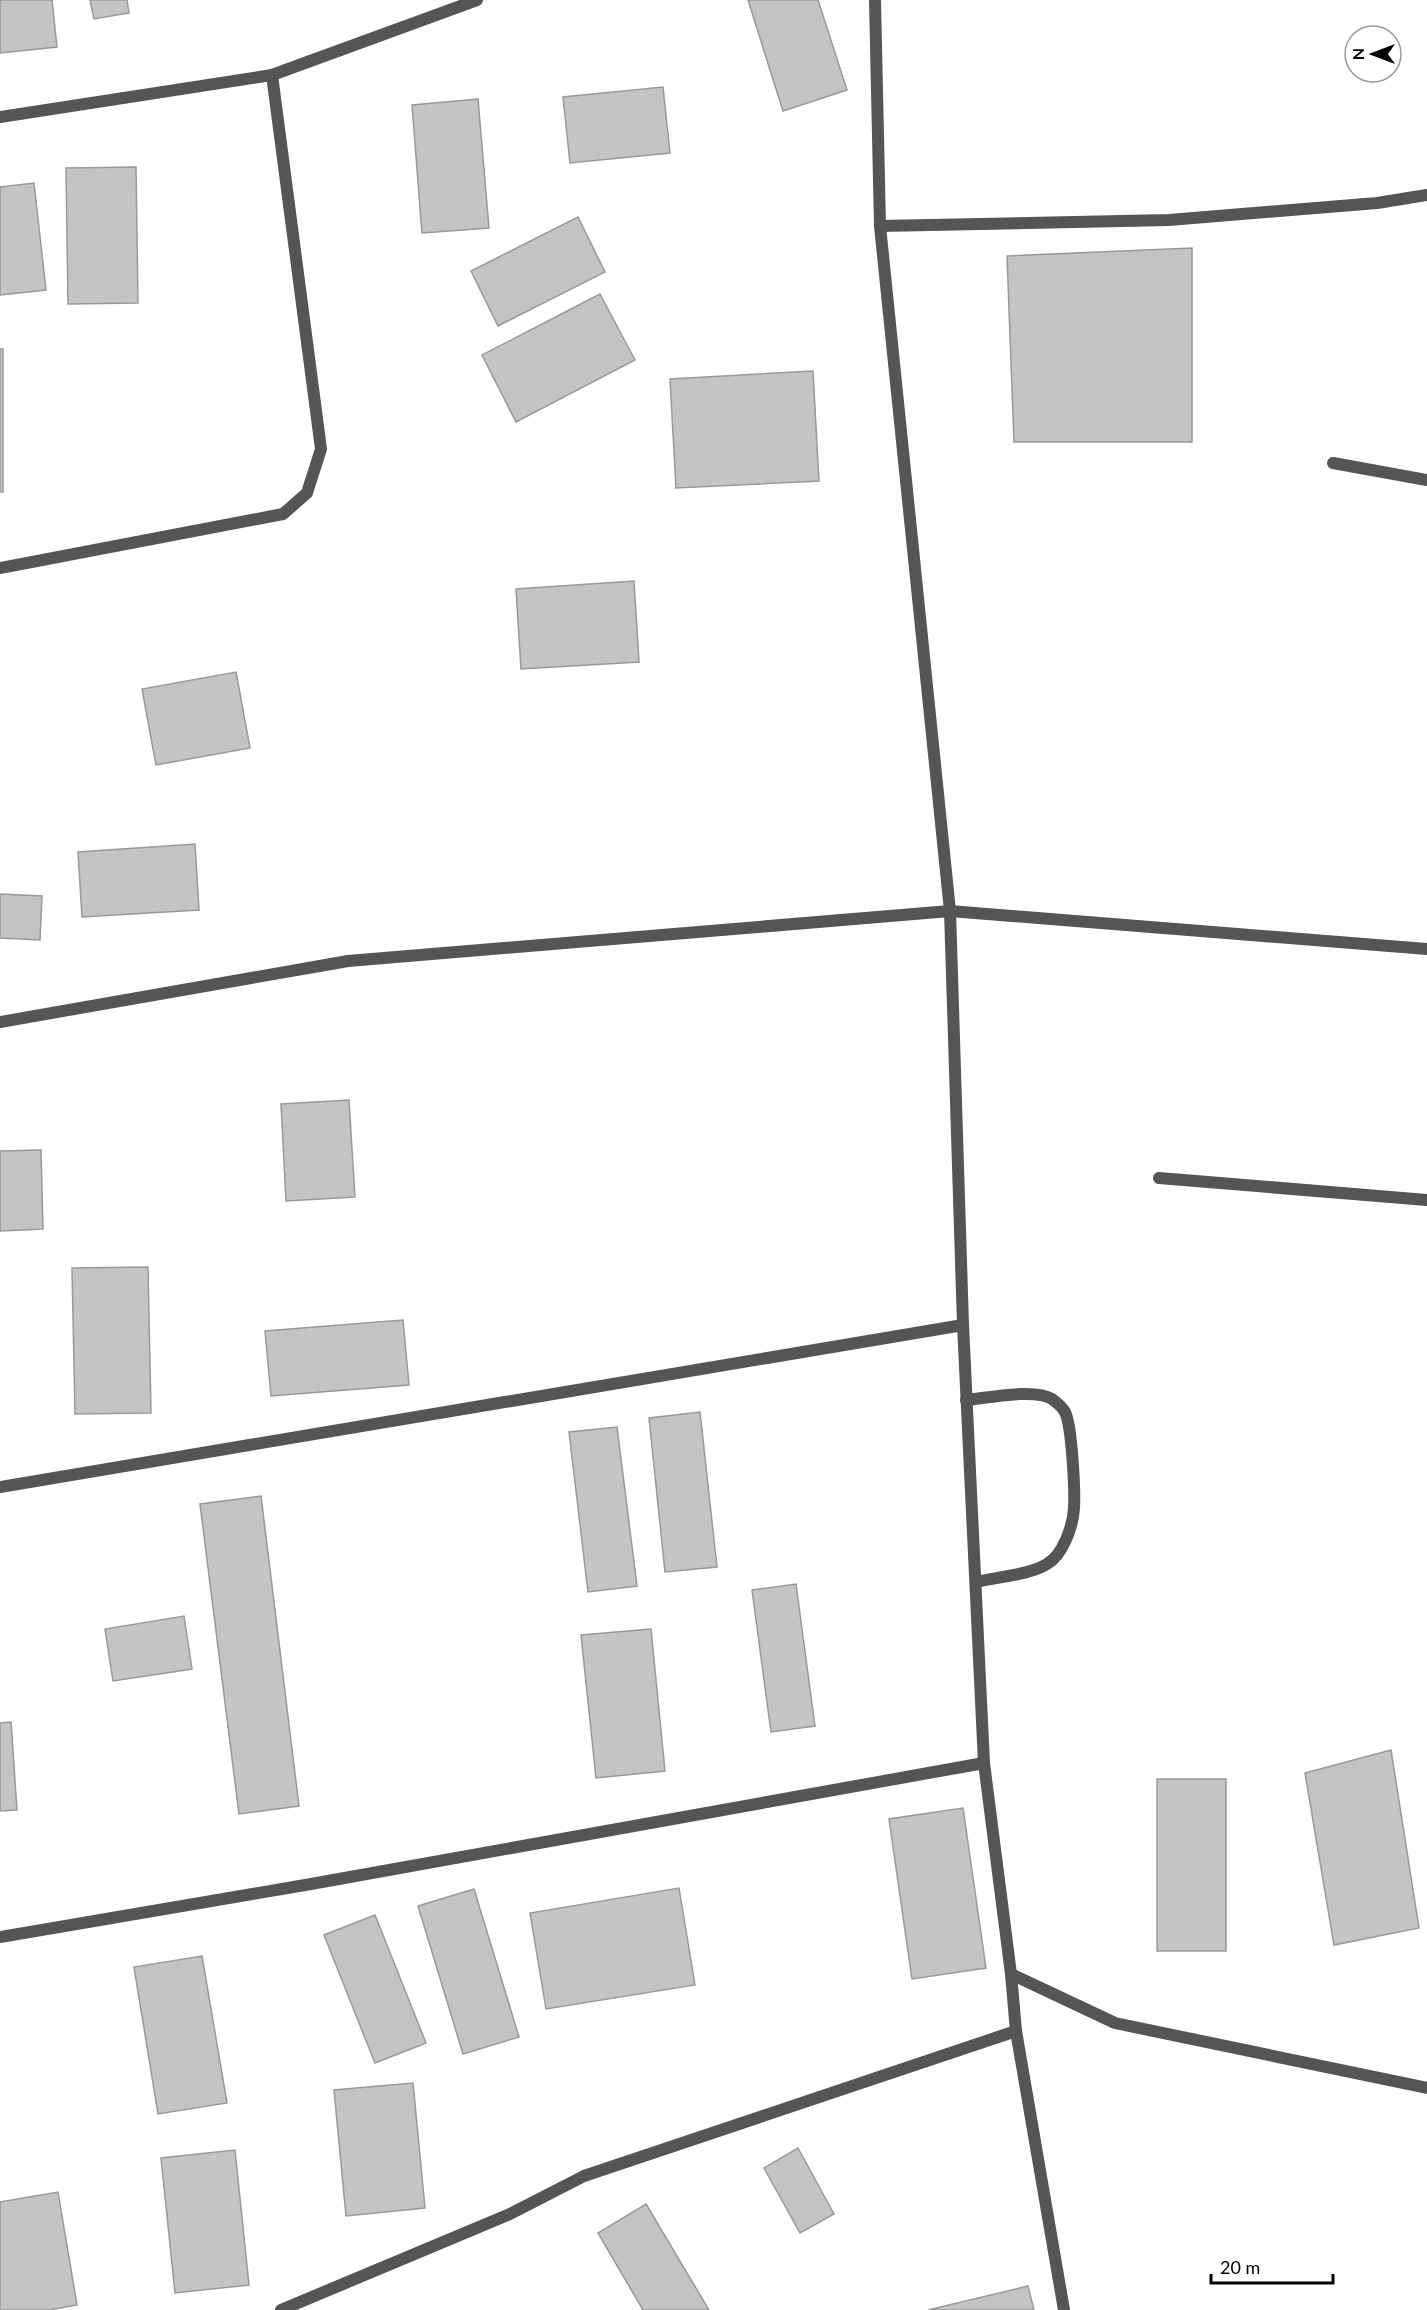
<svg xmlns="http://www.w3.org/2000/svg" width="1427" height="2310" viewBox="0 0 1427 2310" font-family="Lato,sans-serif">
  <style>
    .building { fill: #c4c4c4; stroke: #999; stroke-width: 1.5 }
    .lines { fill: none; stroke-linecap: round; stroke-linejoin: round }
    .lane { stroke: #555; stroke-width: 12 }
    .street { stroke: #555; stroke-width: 12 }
  </style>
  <rect width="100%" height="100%" fill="#fff"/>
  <g class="building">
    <path d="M0,0H52L57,47L0,53Z"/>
    <path d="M90,0H127L129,13L94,19Z"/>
    <path d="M748,0H818L847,90L783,111Z"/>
    <path d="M663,87L670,153L570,163L563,97Z"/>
    <path d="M478,99L489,228L422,233L412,105Z"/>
    <path d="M136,167L138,303L68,304L66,168Z"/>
    <path d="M34,183L46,290L0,295V187Z"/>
    <path d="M578,217L605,272L498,326L471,271Z"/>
    <path d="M1192,248V442H1014L1007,256Z"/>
    <path d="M600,294L635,360L516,422L482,355Z"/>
    <rect x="0" y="349" width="3" height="143"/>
    <path d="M813,371L819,481L676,488L670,379Z"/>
    <path d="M634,581L639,662L521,669L516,589Z"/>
    <path d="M236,672L250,748L156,765L142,689Z"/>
    <path d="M195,844L199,910L82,917L78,852Z"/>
    <path d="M0,894L42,896L40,940L0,938Z"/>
    <path d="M349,1100L355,1197L286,1201L281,1104Z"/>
    <path d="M41,1150L43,1229L0,1231V1151Z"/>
    <path d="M148,1267L151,1413L75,1414L72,1268Z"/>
    <path d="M403,1320L409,1385L271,1396L265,1331Z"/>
    <path d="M700,1412L717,1567L665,1572L649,1418Z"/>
    <path d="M617,1427L637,1586L588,1592L569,1432Z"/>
    <path d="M261,1496L299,1806L239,1814L200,1504Z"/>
    <path d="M796,1584L815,1726L771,1732L752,1590Z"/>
    <path d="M184,1616L192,1669L113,1681L105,1629Z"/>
    <path d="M651,1629L665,1771L596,1778L581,1635Z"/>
    <path d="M11,1722L17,1810L0,1811V1723Z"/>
    <path d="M1391,1750L1419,1928L1334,1945L1305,1773Z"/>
    <rect x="1157" y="1779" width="69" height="172"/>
    <path d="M963,1808L986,1968L912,1979L889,1819Z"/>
    <path d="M679,1888L695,1985L546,2009L530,1913Z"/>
    <path d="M474,1889L519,2037L463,2054L418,1906Z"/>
    <path d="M375,1915L426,2043L375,2063L324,1935Z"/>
    <path d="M202,1956L227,2103L158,2114L134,1967Z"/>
    <path d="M413,2083L425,2208L346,2216L334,2090Z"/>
    <path d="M798,2148L834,2214L800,2233L764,2168Z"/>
    <path d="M235,2150L249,2285L175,2293L161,2158Z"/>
    <path d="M58,2192L77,2305L49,2310H0V2202Z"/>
    <path d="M646,2204L709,2310H643L598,2233Z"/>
    <path d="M1028,2286L1034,2310H928Z"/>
  </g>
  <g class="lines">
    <g class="lane">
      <path d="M1159,1178L1427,1200"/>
      <path d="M966,1400C987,1398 1035,1388 1052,1399C1056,1402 1063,1408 1065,1412C1072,1426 1075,1491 1074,1508C1073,1526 1063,1555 1047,1564C1030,1575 996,1577 976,1582"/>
    </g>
    <g class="street">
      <path d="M875,0L880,226L950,911L963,1325L984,1763L1011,1974L1016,2031L1064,2310"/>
      <path d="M0,117L272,75L477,0"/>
      <path d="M880,226L1169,220L1377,203L1427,195"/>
      <path d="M1333,463L1427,480"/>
      <path d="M0,568L283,514L307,493L321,449L272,75"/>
      <path d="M0,1022L348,961L950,911L1427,949"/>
      <path d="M0,1487L963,1325"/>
      <path d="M0,1937L311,1884L984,1763"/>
      <path d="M1011,1974L1115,2023L1427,2088"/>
      <path d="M281,2310L510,2214L584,2176L1016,2031"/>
    </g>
  </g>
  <g transform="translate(1373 54) rotate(270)"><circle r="28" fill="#ffffff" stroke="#999999" stroke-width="1.5"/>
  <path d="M0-4.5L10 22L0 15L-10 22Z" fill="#000000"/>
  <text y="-9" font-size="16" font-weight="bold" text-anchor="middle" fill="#000000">N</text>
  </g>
  <path d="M1211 2274v9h122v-9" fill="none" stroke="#000000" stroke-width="3"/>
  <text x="1220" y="2274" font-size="18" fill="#000000" stroke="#ffffff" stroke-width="4.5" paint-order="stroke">20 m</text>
</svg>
